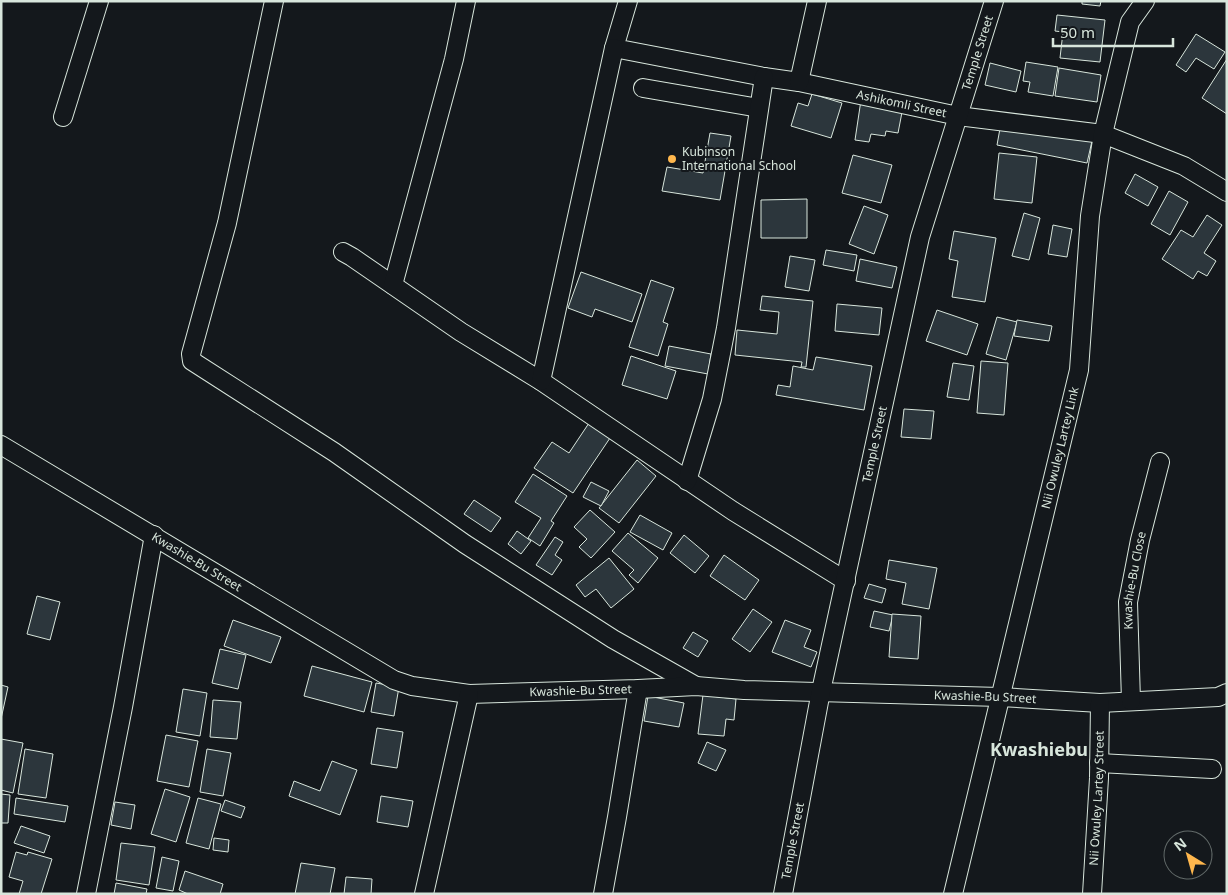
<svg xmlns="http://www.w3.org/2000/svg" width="1228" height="895" viewBox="0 0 1228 895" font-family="'Noto Sans',sans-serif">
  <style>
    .building { fill: #2c363c; stroke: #d8e6dc }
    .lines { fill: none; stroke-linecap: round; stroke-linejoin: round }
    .minor-casing { stroke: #d8e6dc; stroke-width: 20 }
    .minor { stroke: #14181c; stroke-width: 18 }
    .poi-dot { fill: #ffb74d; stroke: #14181c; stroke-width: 2 }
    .labels { text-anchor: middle; stroke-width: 4; stroke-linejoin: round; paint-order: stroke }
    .street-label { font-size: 12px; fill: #d8e6dc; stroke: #14181c }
    .poi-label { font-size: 12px; fill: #d8e6dc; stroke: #14181c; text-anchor: start }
    .district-label { font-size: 18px; font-weight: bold; fill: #d8e6dc; stroke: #14181c }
  </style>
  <rect width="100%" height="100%" fill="#14181c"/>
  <g class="building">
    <path d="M1082,1H1101L1100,6L1082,4Z"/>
    <path d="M1057,15L1105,20L1100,62L1060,58L1063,32L1055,31Z"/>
    <path d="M1196,34L1225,52L1214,69L1196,58L1186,72L1176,65Z"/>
    <path d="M1227,59V114L1202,98Z"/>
    <path d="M1026,62L1058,67L1053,96L1028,92L1030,82L1023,81Z"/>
    <path d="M990,63L1021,71L1016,92L985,85Z"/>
    <path d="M1059,68L1101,75L1097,102L1055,96Z"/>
    <path d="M812,94L842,103L831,138L791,126L798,103L808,106Z"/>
    <path d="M861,100L903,107L898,133L886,131L885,136L871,134L869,142L855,140Z"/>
    <path d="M1001,123L1092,141L1087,163L997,145Z"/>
    <path d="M710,133L731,136L720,200L662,191L667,167L703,173Z"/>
    <path d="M999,153L1037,157L1032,203L994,199Z"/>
    <path d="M853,155L892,165L881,203L842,193Z"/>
    <path d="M1135,174L1158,187L1148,206L1125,193Z"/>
    <path d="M1169,191L1188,202L1170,235L1151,224Z"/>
    <path d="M807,199V238H761V200Z"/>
    <path d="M864,206L888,215L874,254L849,244Z"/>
    <path d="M1024,213L1040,218L1029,260L1012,256Z"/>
    <path d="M1207,215L1222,225L1204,253L1216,261L1207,276L1198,271L1193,279L1162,259L1181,230L1193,237Z"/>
    <path d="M1053,225L1072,229L1067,257L1048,254Z"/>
    <path d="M954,231L996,238L985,302L952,297L958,261L949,259Z"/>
    <path d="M826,250L857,255L854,271L823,265Z"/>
    <path d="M790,256L815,260L809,291L785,287Z"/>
    <path d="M860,259L897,267L892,288L856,281Z"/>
    <path d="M581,272L642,294L632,322L595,309L592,317L568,308Z"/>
    <path d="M651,280L674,288L663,322L668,324L658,356L629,347Z"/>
    <path d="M762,296L813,301L806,367H801L802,362L735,355L737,330L777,334L779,312L760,310Z"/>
    <path d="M837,304L882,308L879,335L835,331Z"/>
    <path d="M937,310L978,324L967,355L926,341Z"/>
    <path d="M997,317L1017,322L1006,360L986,354Z"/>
    <path d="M1017,320L1052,326L1049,341L1014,336Z"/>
    <path d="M669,346L711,354L708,374L665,366Z"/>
    <path d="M631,356L676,371L667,399L622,385Z"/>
    <path d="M816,357L872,366L864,410L776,395L778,385L790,387L793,366L813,370Z"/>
    <path d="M981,361L1008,363L1004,415L977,413Z"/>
    <path d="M953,363L974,366L969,400L947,397Z"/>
    <path d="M904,409L934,411L931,439L901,437Z"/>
    <path d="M589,423L610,438L573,493L534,468L552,442L569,453Z"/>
    <path d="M637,460L656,476L619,523L599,508Z"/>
    <path d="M533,474L567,496L551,521L554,523L540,546L528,538L541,518L515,502Z"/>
    <path d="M591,482L609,491L601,506L583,497Z"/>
    <path d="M474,500L501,518L491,532L464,514Z"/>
    <path d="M590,510L615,532L591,558L579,547L587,539L574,527Z"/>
    <path d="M640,515L672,533L663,550L630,532Z"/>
    <path d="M517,531L531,541L521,554L508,544Z"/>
    <path d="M628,533L658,558L638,583L629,575L634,570L612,551Z"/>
    <path d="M684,535L709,556L695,573L670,553Z"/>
    <path d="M555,537L563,542L555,555L562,560L552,575L536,565Z"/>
    <path d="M724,555L759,580L745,600L710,576Z"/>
    <path d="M609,558L634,589L611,608L596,589L585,597L576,585Z"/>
    <path d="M889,560L937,568L929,609L902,604L906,583L886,579Z"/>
    <path d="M869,584L886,589L882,603L864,598Z"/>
    <path d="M37,596L60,602L50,640L27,634Z"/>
    <path d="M753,609L772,622L750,652L732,639Z"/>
    <path d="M874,611L893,615L889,631L870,627Z"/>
    <path d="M892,614L921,616L918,659L889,657Z"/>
    <path d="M233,620L281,637L271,663L224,646Z"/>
    <path d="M785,620L811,630L804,647L817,652L811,667L772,652Z"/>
    <path d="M693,632L708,641L698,657L683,648Z"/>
    <path d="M220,649L246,655L238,689L212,683Z"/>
    <path d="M312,666L372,682L364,712L304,696Z"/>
    <path d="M376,683L399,687L394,716L371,712Z"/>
    <path d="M1,685L8,687L1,719Z"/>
    <path d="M183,689L207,693L200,736L176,732Z"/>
    <path d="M703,695L736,699L734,720L726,719L724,736L698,734Z"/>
    <path d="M648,696L684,703L679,727L644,721Z"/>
    <path d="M213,700L241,702L237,739L210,737Z"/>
    <path d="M377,728L403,732L397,768L371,764Z"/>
    <path d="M166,735L198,741L189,787L157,781Z"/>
    <path d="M1,739L23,743L13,793L1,790Z"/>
    <path d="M707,742L726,750L716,771L698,763Z"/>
    <path d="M25,749L53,754L46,798L18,794Z"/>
    <path d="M207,749L231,753L223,796L200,792Z"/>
    <path d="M332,761L357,770L340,815L289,796L294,781L320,791Z"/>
    <path d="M165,789L190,797L176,842L151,834Z"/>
    <path d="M1,794L10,795L8,823H1Z"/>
    <path d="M381,796L413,801L408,827L377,822Z"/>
    <path d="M16,798L68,806L65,822L14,814Z"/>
    <path d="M198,798L221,804L209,849L186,843Z"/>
    <path d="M225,800L245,807L241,818L221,811Z"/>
    <path d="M115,802L135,805L131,829L111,825Z"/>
    <path d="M21,826L50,836L44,853L14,843Z"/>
    <path d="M214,838L229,840L228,852L213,850Z"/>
    <path d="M121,843L155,847L149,885L116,880Z"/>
    <path d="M16,852L27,855L28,852L52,859L41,894H19L23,881L9,877Z"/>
    <path d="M162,857L179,861L173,891L156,888Z"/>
    <path d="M301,863L335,868L330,894H295Z"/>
    <path d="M185,871L223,884L220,894H188L179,890Z"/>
    <path d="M346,877L372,879L371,894H344Z"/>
    <path d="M116,883L147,889L146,894H114Z"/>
  </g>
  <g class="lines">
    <defs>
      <g id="minor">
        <path d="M274,1L227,223L191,354L192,361L334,452L465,544L613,639L696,686"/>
        <path id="s1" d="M628,1L614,48L764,77L799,82L958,116L1103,134L1184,166L1227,192"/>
        <path d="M799,82L817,1"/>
        <path d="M643,88L759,108"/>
        <path d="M63,117L99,1"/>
        <path d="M343,252L352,257L461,332L541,381L733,511L846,581"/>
        <path d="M393,285L454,59L466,1"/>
        <path d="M541,381L614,48"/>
        <path id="s2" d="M1,445L394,680L412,686L469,694L638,689L696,686L744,690L1000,697L1100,703L1218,697L1227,693"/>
        <path d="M687,481L712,399L726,328L764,77"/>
        <path id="s3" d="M1131,701L1128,602L1140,540L1160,462"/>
        <path d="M1099,763L1212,769"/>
        <path d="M86,894L123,707L154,535"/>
        <path d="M424,894L469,694"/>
        <path d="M603,894L617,817L638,689"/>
        <path id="s4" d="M783,894L821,691L920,237L994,1"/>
        <path id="s5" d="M953,894L1079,370L1090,216L1103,134L1130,22L1145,1"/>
        <path id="s6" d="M1092,894L1099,778L1100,703"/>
      </g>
    </defs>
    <use href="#minor" class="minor-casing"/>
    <use href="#minor" class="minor"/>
  </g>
  <circle class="poi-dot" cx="672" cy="159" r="5"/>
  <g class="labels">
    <g class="street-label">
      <text dy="4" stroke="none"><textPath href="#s4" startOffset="864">Temple Street</textPath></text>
      <text dy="4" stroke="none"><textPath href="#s1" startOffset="342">Ashikomli Street</textPath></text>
      <text dy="4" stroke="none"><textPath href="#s4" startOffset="459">Temple Street</textPath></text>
      <text dy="4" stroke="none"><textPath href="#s5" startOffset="459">Nii Owuley Lartey Link</textPath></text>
      <text dy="4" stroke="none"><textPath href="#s2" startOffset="228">Kwashie-Bu Street</textPath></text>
      <text dy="4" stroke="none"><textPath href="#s3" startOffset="121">Kwashie-Bu Close</textPath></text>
      <text dy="4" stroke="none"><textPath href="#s2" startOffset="646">Kwashie-Bu Street</textPath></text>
      <text dy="4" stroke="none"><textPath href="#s2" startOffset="1051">Kwashie-Bu Street</textPath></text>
      <text dy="4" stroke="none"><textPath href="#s6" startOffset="96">Nii Owuley Lartey Street</textPath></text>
      <text dy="4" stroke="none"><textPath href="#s4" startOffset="54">Temple Street</textPath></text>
    </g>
    <g class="poi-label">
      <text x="682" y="156">Kubinson<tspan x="682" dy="14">International School</tspan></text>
    </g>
    <g class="district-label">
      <text x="1039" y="756">Kwashiebu</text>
    </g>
  </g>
  <rect width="1228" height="895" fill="none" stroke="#d8e6dc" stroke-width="5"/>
  <g transform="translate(1188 855) rotate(323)"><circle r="24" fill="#14181c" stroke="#626a69"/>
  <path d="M0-4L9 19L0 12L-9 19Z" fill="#ffb74d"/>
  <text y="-8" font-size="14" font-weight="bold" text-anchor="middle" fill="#d8e6dc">N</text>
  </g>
  <path d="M1053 38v8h120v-8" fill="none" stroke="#d8e6dc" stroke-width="2.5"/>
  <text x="1060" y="38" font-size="15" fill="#d8e6dc" stroke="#14181c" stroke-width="4" paint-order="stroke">50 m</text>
</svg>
